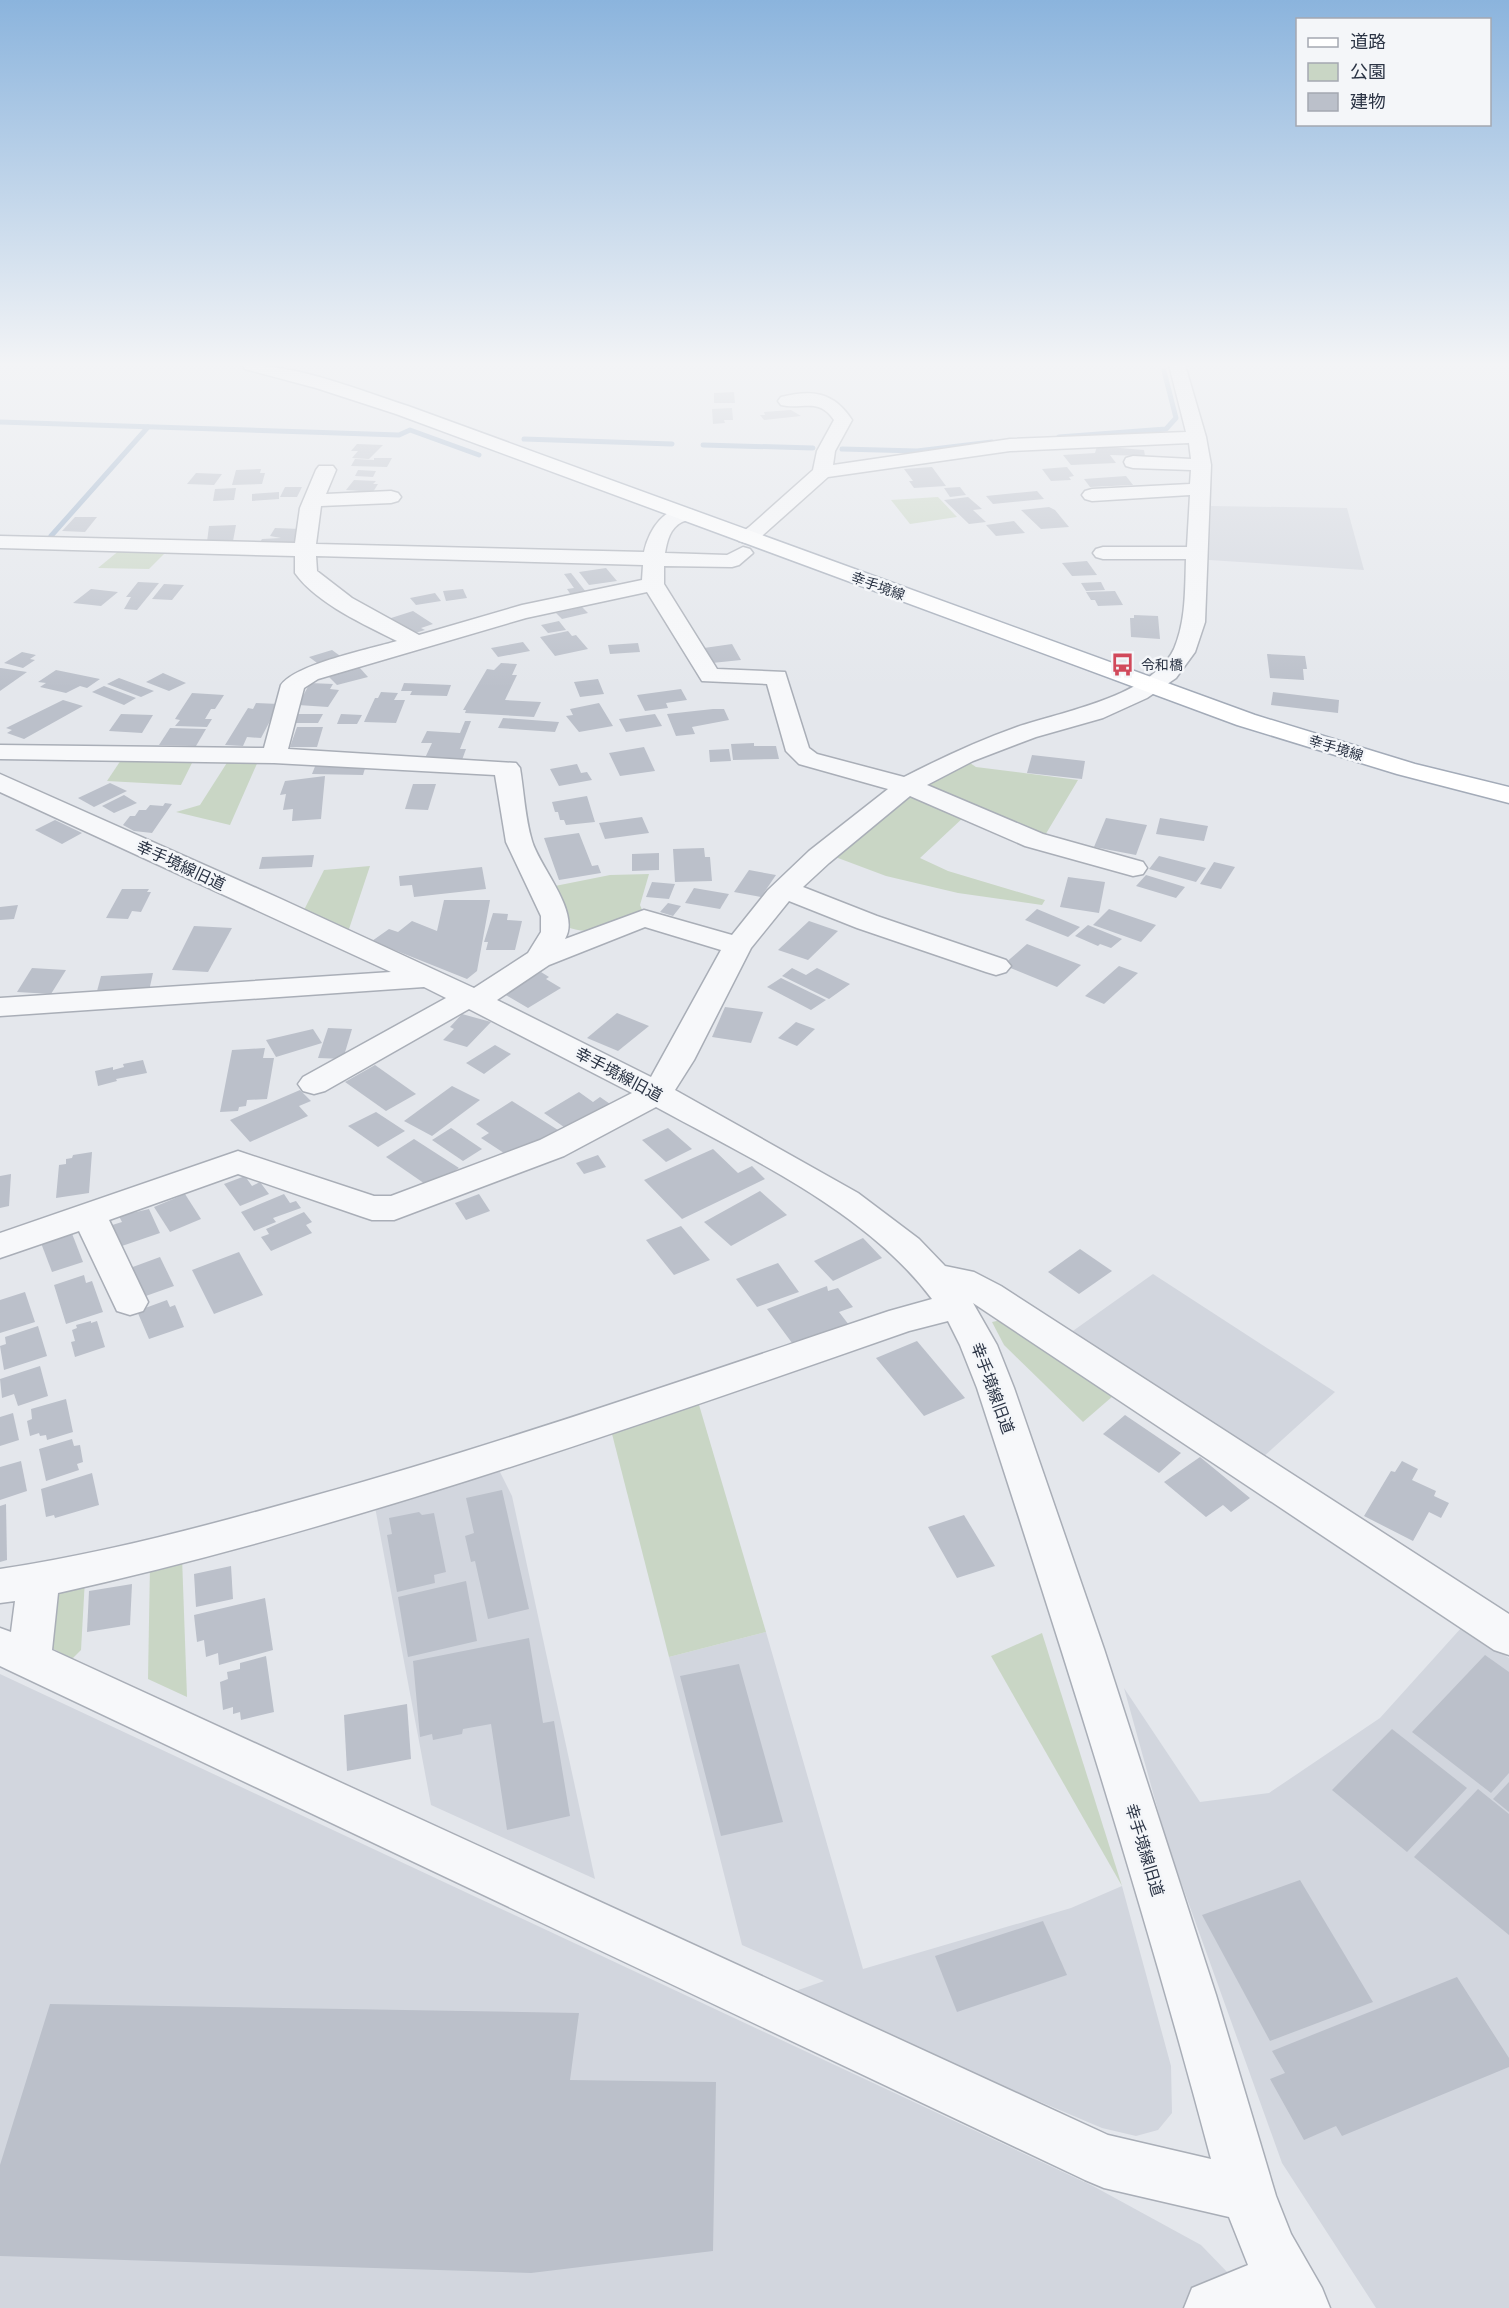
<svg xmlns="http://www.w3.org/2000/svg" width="1509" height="2308" viewBox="0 0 1509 2308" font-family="Mulish,'Noto Sans JP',sans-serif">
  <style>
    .built { fill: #d2d6de }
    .green { fill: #c9d6c5 }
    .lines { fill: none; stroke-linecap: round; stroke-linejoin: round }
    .stream { stroke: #9fb4cc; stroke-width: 5 }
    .building { fill: #bbc0ca }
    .minor-casing { stroke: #a9aeb7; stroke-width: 3 }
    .major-casing { stroke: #a3abb8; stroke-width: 3 }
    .minor { fill: #f7f8fa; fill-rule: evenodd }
    .major { fill: #fff; fill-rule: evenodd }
    .labels { text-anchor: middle; stroke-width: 5; stroke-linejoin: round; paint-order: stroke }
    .far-street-label { font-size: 14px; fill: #2b3445; stroke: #f4f6f9 }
    .far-poi-label { font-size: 14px; fill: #2b3445; stroke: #f4f6f9; text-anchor: start }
    .street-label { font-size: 16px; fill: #2b3445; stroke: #f4f6f9 }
  </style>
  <rect width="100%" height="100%" fill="#e4e7ec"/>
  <g class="built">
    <path d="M1211,506L1347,508L1364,570L1209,560Z"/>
    <path d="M1153,1274L1335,1392L1262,1458L1070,1333Z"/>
    <path d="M497,1466L512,1496L595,1879L431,1805L375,1507Z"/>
    <path d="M1462,1627L1509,1658V2308H1376L1282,2163L1167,1843L1124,1688L1200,1802L1269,1793L1380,1718Z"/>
    <path d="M766,1632L863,1969L1071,1908L1122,1886L1171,2066L1172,2113L1158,2130L1136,2136L1102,2128L787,1994L824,1981L742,1945L669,1657Z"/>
    <path d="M0,1674L1093,2186L1201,2245L1262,2308H0Z"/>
  </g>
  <g class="green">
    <path d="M938,497L957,517L910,524L891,500Z"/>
    <path d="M121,549L168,550L149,569L98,568Z"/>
    <path d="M123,757L194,759L181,785L107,781Z"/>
    <path d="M230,758L259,759L230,825L176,812L200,805Z"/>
    <path d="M967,761L976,767L1078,780L1044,837L922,785Z"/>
    <path d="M901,797H916L966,815L920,858L948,871L1045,900L1042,905L958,893L886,876L830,855Z"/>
    <path d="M370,866L348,932L304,910L324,870Z"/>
    <path d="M649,874L640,905L643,912C621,922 590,939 566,926L550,887L610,875Z"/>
    <path d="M1001,1320L1113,1396L1083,1422L1004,1345L992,1322Z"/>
    <path d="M697,1398L766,1632L669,1657L611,1430Z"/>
    <path d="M182,1557L187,1697L148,1679L150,1564Z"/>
    <path d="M85,1579L81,1650L72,1659L50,1647L53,1595Z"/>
    <path d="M1042,1633L1122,1886L991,1656Z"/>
  </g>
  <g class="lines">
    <g class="stream">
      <path d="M0,422L399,435L410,430L479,455"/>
      <path d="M1059,437L1166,429L1176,418L1164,371"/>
      <path d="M524,439L672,444"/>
      <path d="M703,445L813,448"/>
      <path d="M842,449L917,451L992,442"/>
      <path d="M51,536L148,427"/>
    </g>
  </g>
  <g class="building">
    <path d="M734,392L735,403H714V393Z"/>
    <path d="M732,408L733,420H724L725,423L713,424L712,409Z"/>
    <path d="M791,410L801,416L764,420L760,415H765L764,412Z"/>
    <path d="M357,444L383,445L369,459L352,458L358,451H351Z"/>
    <path d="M1097,446L1144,450L1145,456L1110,455L1116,463L1071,465L1063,455L1095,453Z"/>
    <path d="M374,458H392L387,467L351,466L355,459L374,460Z"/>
    <path d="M932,467L946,486L914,488L909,481H913L904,469Z"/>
    <path d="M1067,467L1074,476L1069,477L1071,480L1051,481L1042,469Z"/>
    <path d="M261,469L260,473H265L262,484L232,485L236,470Z"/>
    <path d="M358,470L376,471L373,477L355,476Z"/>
    <path d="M196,473L222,474L214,485L187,484Z"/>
    <path d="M1126,476L1133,485L1090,487L1084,479Z"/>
    <path d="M354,480L376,481L373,484H378L373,492L346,490Z"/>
    <path d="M285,487H302L297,497H280Z"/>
    <path d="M960,487L966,495L950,497L944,488Z"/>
    <path d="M236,488L234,500L213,501L215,489Z"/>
    <path d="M1037,491L1044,499L993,504L986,496Z"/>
    <path d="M279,492V499L252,501V494Z"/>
    <path d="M968,497L982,509L973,510L986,522L969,524L944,500Z"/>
    <path d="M1049,507L1055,510L1069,527L1041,529L1021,510Z"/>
    <path d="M75,517H97L85,532L62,531Z"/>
    <path d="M1014,521L1025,533L996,536L986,525Z"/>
    <path d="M236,525L233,541L207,542L209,526Z"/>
    <path d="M275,528L301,529L296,545L259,544L262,539L281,538L270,536Z"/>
    <path d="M1087,561L1097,575L1072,576L1062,563Z"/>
    <path d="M606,568L617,581L589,585L579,572Z"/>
    <path d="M571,573L586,592L571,595L567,589L574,588L564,574Z"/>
    <path d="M138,582L159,583L137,610L124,609L131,597H126Z"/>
    <path d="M1101,582L1105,590L1086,591L1081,583Z"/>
    <path d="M164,584L184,585L172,600L152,599Z"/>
    <path d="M91,589L118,592L101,606L73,603Z"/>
    <path d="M463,589L467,598L446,601L443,591Z"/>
    <path d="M1115,591L1123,605L1098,606L1095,600H1091L1086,592Z"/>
    <path d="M435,593L441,601L416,605L410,598Z"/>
    <path d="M582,607L588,613L562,619L556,613Z"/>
    <path d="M413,611L433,624L421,628L425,630L412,634L388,619Z"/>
    <path d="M1134,615L1158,616L1160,639L1131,637L1130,618H1134Z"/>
    <path d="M559,621L566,630L548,633L541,625Z"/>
    <path d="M568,631L572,636L576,635L588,649L555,656L540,637Z"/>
    <path d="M523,642L530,651L498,657L491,648Z"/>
    <path d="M638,643L640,652L610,654L608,645Z"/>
    <path d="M732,644L741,660L712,663L704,648Z"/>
    <path d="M332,650L343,658L320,665L309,657Z"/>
    <path d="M22,652L36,655L30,659L35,660L23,668L4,663Z"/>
    <path d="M1267,654L1305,656L1307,669H1303L1304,680L1270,678Z"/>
    <path d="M501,663L517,664L512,675H517L505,700L541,702L534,717L465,713L466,710H463L487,669L494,670Z"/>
    <path d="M359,667L368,677L337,685L327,675Z"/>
    <path d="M0,668H1L27,672L0,691Z"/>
    <path d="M56,670L100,679L87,688L80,686L66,693L40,687L46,683L38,682Z"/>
    <path d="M163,673L186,683L169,691L146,682Z"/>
    <path d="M119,678L154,691L141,697L107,684Z"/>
    <path d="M598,679L604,694L580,697L574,682Z"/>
    <path d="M310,683L333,684L330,689L339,690L328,707L298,705Z"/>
    <path d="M404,683L451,685L447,696L410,695L412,691H401Z"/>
    <path d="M104,686L136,698L124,705L92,692Z"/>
    <path d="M681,689L687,700L666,703L668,708L645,711L637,695Z"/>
    <path d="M381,692L398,693L394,700H405L396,723L364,722L375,698H378Z"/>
    <path d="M1273,692L1339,700L1338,713L1271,705Z"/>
    <path d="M192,693L224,695L215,709H211L205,719H212L207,727L175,726L180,720L175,719Z"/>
    <path d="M63,700L83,706L24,739L7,733L12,730L6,728Z"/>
    <path d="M256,703L279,704L261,738L247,737L243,746L225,745L248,708L253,709Z"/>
    <path d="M599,703L613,726L579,732L566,716L573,715L570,709Z"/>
    <path d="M713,709H724L729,720L692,727L695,734L676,736L667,714Z"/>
    <path d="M121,714L153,715L142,733L109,731Z"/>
    <path d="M298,714H323L318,723H293Z"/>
    <path d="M341,714L362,715L357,724H337Z"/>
    <path d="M655,714L662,726L626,732L619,719Z"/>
    <path d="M503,718L559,722L555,732L498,728Z"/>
    <path d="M465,721H471L460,749H466L462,760L425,758L432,743H421L427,731L460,733Z"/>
    <path d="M297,727H323L317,747H290Z"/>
    <path d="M170,728L206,729L196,746L159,745Z"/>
    <path d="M754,743V746H776L779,759L733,760L731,744Z"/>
    <path d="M644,747L655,771L620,776L609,753Z"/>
    <path d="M729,749L731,761L710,762L709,750Z"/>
    <path d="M1032,755L1085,761L1082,779L1027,773Z"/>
    <path d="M316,764L366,765L363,775L312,774Z"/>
    <path d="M577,764L581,773L587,772L592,780L559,786L550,769Z"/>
    <path d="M325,776L321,819L292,821L293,809L283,810L286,794L280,795L285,781Z"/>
    <path d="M110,783L127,791L94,807L78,798Z"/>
    <path d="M413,784H436L428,810L405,809Z"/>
    <path d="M124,795L137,803L114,813L102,806Z"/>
    <path d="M587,796L595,822L566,825L564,820H560L558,812H555L552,802Z"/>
    <path d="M165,803L172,804L152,833L134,831L123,825L130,816H135L139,810H146L150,805L163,806Z"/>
    <path d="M642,817L649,833L605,839L599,823Z"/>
    <path d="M1106,818L1147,825L1136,855L1094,847Z"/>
    <path d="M1160,818L1208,826L1204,841L1156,834Z"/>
    <path d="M55,820L82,833L62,844L35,830Z"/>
    <path d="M579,833L592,866L598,865L601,873L559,880L544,838Z"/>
    <path d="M704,848L705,857H710L712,881L675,882L673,849Z"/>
    <path d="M659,853V870L632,871V854Z"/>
    <path d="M314,855L312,867L259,869L262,857Z"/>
    <path d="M1159,856L1206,868L1196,882L1149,869Z"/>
    <path d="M1214,862L1235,867L1221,889L1200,884Z"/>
    <path d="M482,867L486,889L414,897L412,885L400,886L399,876Z"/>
    <path d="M749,870L776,875L761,897L734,892Z"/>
    <path d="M1146,875L1185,887L1176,898L1136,886Z"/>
    <path d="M1068,877L1105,882L1099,913L1060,907Z"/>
    <path d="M652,882L675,884L669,899L646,897Z"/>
    <path d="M694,888L729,894L720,909L685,903Z"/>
    <path d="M122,889H149L147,892H151L141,912L132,911L128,919L106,918Z"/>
    <path d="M444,900H490L477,971L467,979L372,941L389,929L398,932L412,921L437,931Z"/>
    <path d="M668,903L681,906L673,916L660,912Z"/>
    <path d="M18,905L14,919L0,920V907Z"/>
    <path d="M1037,909L1080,927L1068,937L1025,920Z"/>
    <path d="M1109,909L1156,925L1141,942L1093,925Z"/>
    <path d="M493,913L508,914L507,920L522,921L515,950H486L488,942H484Z"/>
    <path d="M809,921L838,931L808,960L778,950Z"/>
    <path d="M1088,925L1122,939L1111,948L1100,944L1098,946L1075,936Z"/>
    <path d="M194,926L232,928L208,972L172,970Z"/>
    <path d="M1027,944L1081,965L1057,987L1003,965Z"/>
    <path d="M1119,966L1138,973L1104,1004L1085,996Z"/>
    <path d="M32,968L66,970L51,994L17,992Z"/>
    <path d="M792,968L806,975L817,968L850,984L829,999L782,976Z"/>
    <path d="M541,972L549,977L546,979L561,988L528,1008L504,994Z"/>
    <path d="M153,973L149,991L96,995L101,976Z"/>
    <path d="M781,978L826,1000L811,1010L767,987Z"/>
    <path d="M725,1007L763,1012L751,1043L712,1037Z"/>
    <path d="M617,1013L649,1026L618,1051L587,1038Z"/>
    <path d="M462,1014L491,1022L467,1047L443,1040L454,1029L450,1027Z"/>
    <path d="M796,1022L815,1029L797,1046L778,1038Z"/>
    <path d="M328,1028L352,1029L343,1059L318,1058Z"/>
    <path d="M313,1029L322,1043L276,1057L266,1040Z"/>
    <path d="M495,1045L511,1054L484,1074L466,1063Z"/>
    <path d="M265,1048L263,1058H274L267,1099L247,1100L246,1106L239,1107L238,1111L220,1112L232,1050Z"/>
    <path d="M143,1060L147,1073L116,1079L117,1081L98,1086L95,1071L113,1067V1070L124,1067L123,1064Z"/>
    <path d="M375,1065L416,1094L386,1111L345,1082Z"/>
    <path d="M452,1086L480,1100L432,1136L404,1121Z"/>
    <path d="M300,1090L311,1101L299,1106L308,1116L250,1142L230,1120Z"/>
    <path d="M579,1092L593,1102L600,1097L613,1106L571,1132L544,1113Z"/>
    <path d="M512,1101L558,1130L540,1142L536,1140L510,1157L481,1138L489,1133L476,1124Z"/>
    <path d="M376,1112L405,1131L378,1147L348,1126Z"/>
    <path d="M451,1128L482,1149L463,1161L432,1140Z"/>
    <path d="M668,1128L692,1149L666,1162L642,1140Z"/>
    <path d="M414,1139L459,1168L438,1183L428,1186L386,1157Z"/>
    <path d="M713,1149L738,1173L752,1166L765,1179L682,1219L644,1180Z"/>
    <path d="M92,1152L89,1193L56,1198L59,1165L66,1164V1159L72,1158L73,1155Z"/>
    <path d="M598,1155L606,1167L584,1174L576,1163Z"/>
    <path d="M11,1174L9,1206L0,1208V1176Z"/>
    <path d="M245,1176L252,1186L260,1182L269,1194L240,1206L224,1184Z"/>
    <path d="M760,1191L787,1215L731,1246L704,1222Z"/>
    <path d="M185,1194L201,1219L170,1232L154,1207Z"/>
    <path d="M284,1194L290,1203L296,1201L301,1208L273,1218L276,1222L254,1231L241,1212Z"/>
    <path d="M479,1194L490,1211L466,1220L455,1203Z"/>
    <path d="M149,1209L160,1233L119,1247L109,1226L122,1222L119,1216Z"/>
    <path d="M304,1212L312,1222L306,1225L312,1233L271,1251L261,1237L269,1234L266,1229Z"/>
    <path d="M681,1226L710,1260L674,1275L646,1240Z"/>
    <path d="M71,1231L83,1262L52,1272L41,1243Z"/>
    <path d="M863,1238L882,1258L833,1281L814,1261Z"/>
    <path d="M1080,1249L1112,1271L1079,1294L1048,1272Z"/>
    <path d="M239,1252L263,1295L214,1314L192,1270Z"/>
    <path d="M160,1257L174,1286L143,1297L130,1268Z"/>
    <path d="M778,1263L799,1292L757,1307L736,1279Z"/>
    <path d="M84,1275L86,1283L92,1281L103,1312L66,1324L54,1285Z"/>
    <path d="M827,1286L828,1291L838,1288L853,1307L839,1312L849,1325L795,1347L767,1309Z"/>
    <path d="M25,1292L35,1322L0,1333V1300Z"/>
    <path d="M167,1300L170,1307L175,1305L184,1327L149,1339L137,1311Z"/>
    <path d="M91,1321V1323L97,1321L105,1347L75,1357L71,1342L75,1341L72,1330L77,1328L76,1325Z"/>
    <path d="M38,1326L47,1356L4,1370L0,1346L6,1344L5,1337Z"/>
    <path d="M917,1341L965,1398L924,1416L876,1358Z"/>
    <path d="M40,1366L48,1396L18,1406L14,1394L2,1398L0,1379Z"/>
    <path d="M66,1399L73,1432L47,1440L46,1435L40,1436L39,1433L30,1436L27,1421L32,1419L31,1409Z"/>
    <path d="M13,1413L19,1440L0,1446V1417Z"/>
    <path d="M1125,1415L1181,1453L1159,1473L1103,1434Z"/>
    <path d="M72,1439L74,1446L80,1445L83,1462L77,1464L79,1470L46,1481L39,1449Z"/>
    <path d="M1200,1457L1250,1498L1231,1512L1223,1505L1206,1517L1164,1482Z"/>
    <path d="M21,1461L27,1491L0,1500V1467Z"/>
    <path d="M1402,1461L1418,1469L1412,1480L1436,1491L1434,1496L1449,1503L1441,1518L1429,1512L1413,1541L1364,1516L1391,1471L1395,1472Z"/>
    <path d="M92,1473L99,1505L55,1518L54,1515L46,1517L41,1489Z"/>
    <path d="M502,1490L529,1609L488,1619L475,1561L471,1562L465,1536L474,1533L466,1498Z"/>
    <path d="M6,1504L7,1560L0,1562V1506Z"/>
    <path d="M419,1512L422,1515L434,1513L446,1572L434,1575L435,1583L397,1592L387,1535L392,1534L389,1518Z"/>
    <path d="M964,1515L995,1566L957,1578L928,1527Z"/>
    <path d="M231,1566L233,1599L196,1607L194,1574Z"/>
    <path d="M466,1581L477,1641L408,1657L398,1597Z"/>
    <path d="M132,1584L130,1625L87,1632L89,1591Z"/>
    <path d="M265,1598L273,1650L219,1665L218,1653L206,1657L204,1640L197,1642L194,1615Z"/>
    <path d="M529,1638L543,1723L554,1721L570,1816L507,1830L491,1724L463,1729L462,1734L433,1740L432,1734L420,1737L413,1661Z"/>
    <path d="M1485,1655L1509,1672V1773L1491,1793L1412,1732Z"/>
    <path d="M266,1656L274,1712L241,1720L240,1712L233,1714V1707L223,1710L220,1682L228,1679L227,1672L240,1669V1663Z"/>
    <path d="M739,1664L783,1822L721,1836L680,1676Z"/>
    <path d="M407,1704L411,1759L347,1771L344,1715Z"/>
    <path d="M1392,1729L1467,1788L1407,1852L1332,1790Z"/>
    <path d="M1509,1782V1812L1493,1799Z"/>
    <path d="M1478,1789L1509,1814V1935L1414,1857Z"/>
    <path d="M1300,1880L1373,2002L1270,2041L1202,1915Z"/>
    <path d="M1043,1921L1067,1975L957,2012L935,1956Z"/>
    <path d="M1457,1977L1509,2058V2067L1342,2136L1336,2126L1304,2140L1270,2079L1285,2073L1272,2051Z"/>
    <path d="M50,2004L579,2013L570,2080L716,2082L713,2251L531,2273L0,2256V2165Z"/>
  </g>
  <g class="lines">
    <defs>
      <path id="minor" d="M1169,365H1185L1206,437L1211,465L1205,622L1195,652L1176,678L1147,698L1103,718L1036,737L973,761L927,785L1043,834L1143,862L1147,868L1143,874L1133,876L1025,846L910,796L829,863L803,887L877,916L1006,960L1011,966L1006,972L996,975L986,972L857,928L789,901L751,948L694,1060L675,1090L858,1193L919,1239L945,1266L974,1272L1001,1286L1509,1614V1655L1494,1650L973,1303L997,1345L1014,1388L1104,1649L1216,1995L1276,2196L1291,2234L1322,2288L1330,2308H1184L1192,2288L1248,2265L1229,2217L1104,2188L1085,2180L0,1666V1628L11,1632L15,1601L0,1603V1569C106,1553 210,1525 313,1496C507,1442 698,1375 889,1311L932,1299C866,1211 751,1159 656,1107L564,1156L394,1220H372L360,1216L238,1174L109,1220L148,1302L143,1311L130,1315L117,1311L79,1231L0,1258V1233L238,1151L374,1196H391L540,1140L632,1093L469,1009L325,1091L314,1094L303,1091L298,1084L303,1077L446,998L424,987L0,1016V998L391,972L0,792V774L281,899L474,988L528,953L541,932V916L506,842L495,775L274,763L0,759V745L264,748L281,685C296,664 370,649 397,641C365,625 316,603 295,573V556L0,548V536L295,543L300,508L316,470L319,466H333L336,470L326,494L391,491L398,493L401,497L398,501L391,503L321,506L316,544L644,552C649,530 665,503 692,510L695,514C691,519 688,520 682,522C670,528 667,541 665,553L727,555L743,547L750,549L753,553L739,565L732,567L664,566V584L717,669L785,672L809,748L817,754L904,777C941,758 978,741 1017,727C1061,712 1152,696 1174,649C1186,621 1185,590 1186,559H1103L1096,557L1093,553L1096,549L1103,547H1187L1190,495L1092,501L1085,499L1082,495L1085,491L1092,489L1190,484L1191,470L1133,468L1126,466L1124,462L1126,458L1133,456L1191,459L1189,443L1010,451L828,477L763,535L746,543L739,541L736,537L749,527L813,470L817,451L834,420C819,397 802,410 781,405L778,401L781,397C812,389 834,392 852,420L835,451L833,465L1010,439L1186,432ZM316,556L643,565L642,580L522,605L419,635L352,598L317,571ZM647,592L702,681L767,684L786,751L799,764L888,789L809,851L768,890L732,935L644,910L565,939C581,912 540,868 532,841C525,818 524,792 520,768L516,763L288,749L304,688L318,679L526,618ZM645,927L721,950L651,1077L497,1000L549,965ZM948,1321L960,1345L977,1388C1060,1643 1142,1899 1211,2159L1108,2135L52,1650L58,1593C349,1528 628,1429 909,1331Z"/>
      <path id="major" d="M243,365C299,365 355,389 408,406L1255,715L1415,764L1509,787V803L1397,774L1237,725L396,414L316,388L245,369Z"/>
    </defs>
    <use href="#minor" class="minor-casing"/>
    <use href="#major" class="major-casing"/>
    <use href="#minor" class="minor"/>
    <use href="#major" class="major"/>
  </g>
  <linearGradient id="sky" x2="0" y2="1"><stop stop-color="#8bb4dd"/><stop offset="0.53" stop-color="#f3f4f6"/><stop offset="1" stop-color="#f3f4f6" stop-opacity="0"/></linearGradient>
  <rect width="1509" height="688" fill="url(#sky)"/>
  <defs>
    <symbol id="bus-bare" viewBox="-9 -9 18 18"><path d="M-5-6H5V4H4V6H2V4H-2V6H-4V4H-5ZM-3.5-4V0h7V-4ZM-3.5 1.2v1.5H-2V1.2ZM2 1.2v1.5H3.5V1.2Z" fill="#d1495b" stroke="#f4f6f9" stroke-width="2.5" paint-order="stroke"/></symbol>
  </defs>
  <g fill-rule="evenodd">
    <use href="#bus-bare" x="1106" y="648" width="33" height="33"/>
  </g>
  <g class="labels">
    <g class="far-street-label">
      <text transform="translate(878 586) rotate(20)" y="5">幸手境線</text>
      <text transform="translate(1336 748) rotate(17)" y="5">幸手境線</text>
    </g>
    <g class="far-poi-label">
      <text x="1141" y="670">令和橋</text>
    </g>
    <g class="street-label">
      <text transform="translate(181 865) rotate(25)" y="6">幸手境線旧道</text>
      <text transform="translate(619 1074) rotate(28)" y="6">幸手境線旧道</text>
      <text transform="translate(993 1388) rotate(70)" y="6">幸手境線旧道</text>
      <text transform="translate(1145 1850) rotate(73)" y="6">幸手境線旧道</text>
    </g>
  </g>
  <rect x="1296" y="18" width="195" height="108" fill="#f4f6f9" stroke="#a4a8b1" stroke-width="1.5"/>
  <rect x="1308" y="38" width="30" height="9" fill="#ffffff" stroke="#a4a8b1" stroke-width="1.5"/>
  <text x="1350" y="48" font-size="18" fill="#2b3445">道路</text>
  <rect x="1308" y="63" width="30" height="18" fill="#c9d6c5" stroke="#a4a8b1" stroke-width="1.5"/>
  <text x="1350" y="78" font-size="18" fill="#2b3445">公園</text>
  <rect x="1308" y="93" width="30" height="18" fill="#bbc0ca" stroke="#a4a8b1" stroke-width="1.5"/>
  <text x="1350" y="108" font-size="18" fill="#2b3445">建物</text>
</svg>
